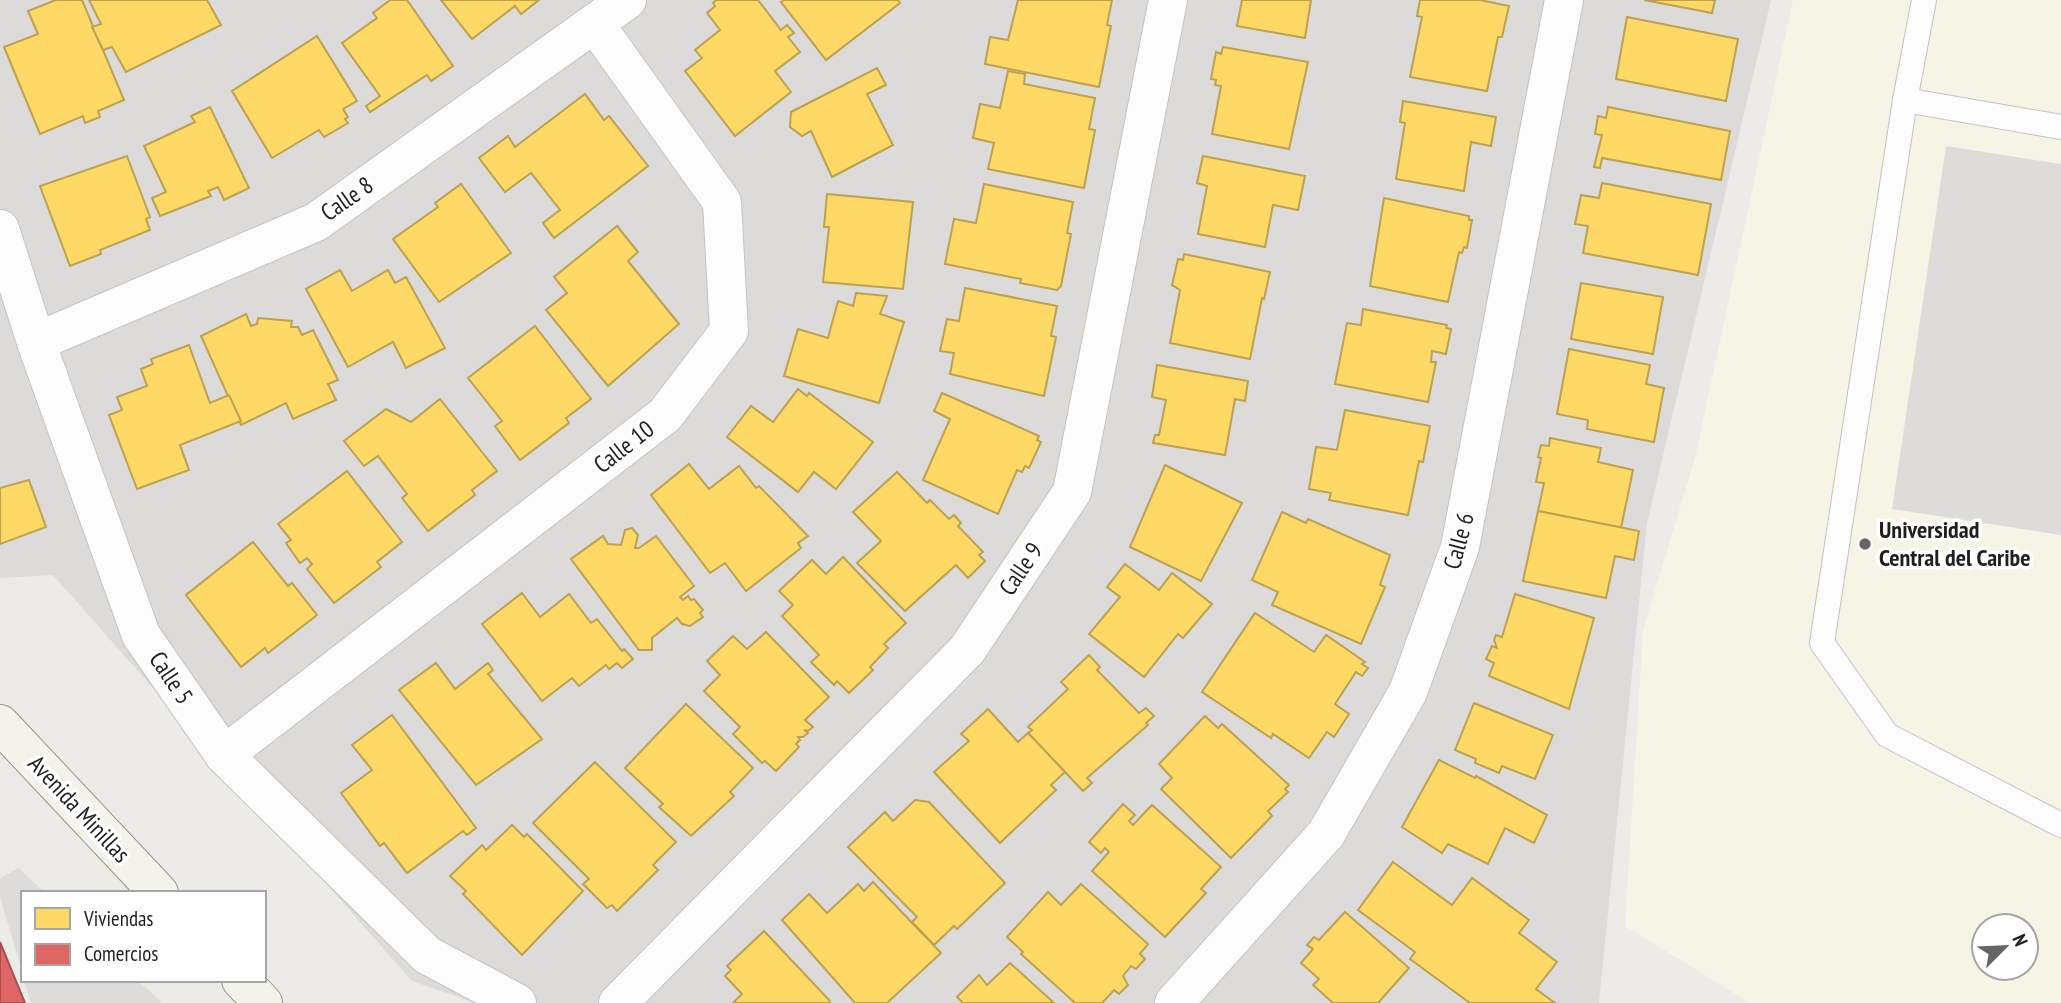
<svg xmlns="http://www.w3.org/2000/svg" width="2061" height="1003" viewBox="0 0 2061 1003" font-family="'PT Sans Narrow',sans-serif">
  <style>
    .residential { fill: #dcdbd9 }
    .education { fill: #f6f4e4; fill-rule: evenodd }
    .parking { fill: #dddcdb }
    .homes { fill: #ffd966; stroke: #bca151; stroke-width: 2 }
    .shops { fill: #e06666; stroke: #a65151; stroke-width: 2 }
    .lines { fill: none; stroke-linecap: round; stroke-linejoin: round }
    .service-casing { stroke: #c4c3c2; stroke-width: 26 }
    .minor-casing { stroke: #c4c3c2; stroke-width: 40 }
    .secondary-casing { stroke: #959581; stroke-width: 40 }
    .service { stroke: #fcfcfc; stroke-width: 24 }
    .minor { stroke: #fcfcfc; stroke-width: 38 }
    .secondary { stroke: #f3f3eb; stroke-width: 38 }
    .poi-dot { fill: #676665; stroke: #fff; stroke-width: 2.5 }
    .labels { text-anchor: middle; stroke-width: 7; stroke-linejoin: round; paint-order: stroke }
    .street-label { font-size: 24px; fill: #1f1f1f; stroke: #fff }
    .poi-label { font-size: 24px; font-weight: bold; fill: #1f1f1f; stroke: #fff; text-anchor: start }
  </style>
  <rect width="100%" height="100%" fill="#edebe8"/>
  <path class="residential" d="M0,0H1771L1647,523L1599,1003H475L412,981L53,575L0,578Z"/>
  <path class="education" d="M1793,0H2061V1003H1750L1625,926L1643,630L1695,458ZM1984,926H2026V968H1984Z"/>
  <g class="parking">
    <path d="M1946,146L2061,164V535L1892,509Z"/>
    <path d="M19,868L45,893H23V974L0,897V878Z"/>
    <path d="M24,980H137L163,1003H31Z"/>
  </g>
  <g class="homes">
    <path d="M56,0H82L124,100L98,111L100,117L85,123L83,116L40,134L4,47L38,34L28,11Z"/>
    <path d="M89,0H207L221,25L126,72L112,47L103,50L92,27L101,24Z"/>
    <path d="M390,0H407L453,66L431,81L427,75L370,112L366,106L380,96L342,43L377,18L373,13Z"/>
    <path d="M441,0H539L521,14L515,6L472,39Z"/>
    <path d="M716,0H758L781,30L787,25L794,33L788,37L800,52L775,71L791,92L735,136L685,71L702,58L695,50L720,30L707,13L715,6L713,3Z"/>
    <path d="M784,0H898L900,3L826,60L781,2Z"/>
    <path d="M1018,0H1112L1107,25L1111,26L1099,87L985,64L990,37L1008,40Z"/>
    <path d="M1242,0H1311L1305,38L1237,26Z"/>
    <path d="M1420,0H1480L1509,6L1502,37H1498L1487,91L1410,77L1422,17L1417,16Z"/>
    <path d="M1644,0H1715L1712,13Z"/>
    <path d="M1627,17L1738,39L1726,101L1616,79Z"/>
    <path d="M317,36L357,101L343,109L348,117L345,119L348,123L324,137L319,130L272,158L232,91Z"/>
    <path d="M1223,47L1308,62L1289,149L1212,134L1221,86L1215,85L1216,80L1211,79L1216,52L1221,54Z"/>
    <path d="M877,68L886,85L867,94L893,145L832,177L811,131L802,136L790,127L791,112Z"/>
    <path d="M1008,71L1025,74L1024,84L1095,98L1089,129L1095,130L1084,188L988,169L994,143L973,138L980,104L1000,108Z"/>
    <path d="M585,94L604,120L609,116L648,166L554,238L543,223L560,210L531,173L505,192L479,158L508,136L515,147Z"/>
    <path d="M1403,101L1496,117L1491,146L1471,142L1464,191L1396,179L1405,123L1400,122Z"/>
    <path d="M210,107L249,188L224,200L218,187L208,191L211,196L160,216L152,198L166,192L144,146L195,122L191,116Z"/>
    <path d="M1608,107L1730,131L1721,180L1602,158L1600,168L1594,167L1602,135L1595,134L1598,116L1606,118Z"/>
    <path d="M127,156L150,217L146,219L150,230L100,250L101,254L70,266L40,186Z"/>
    <path d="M1203,156L1305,176L1298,210L1273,205L1265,247L1198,234L1207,186L1197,183Z"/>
    <path d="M1602,183L1711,204L1698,275L1583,253L1588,226L1575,224L1581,195L1599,198Z"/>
    <path d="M461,184L511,253L439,302L393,239L438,207L435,203Z"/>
    <path d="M984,184L1073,202L1067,233L1071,234L1061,286L1057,290L1020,283L1021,279L945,264L954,219L976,223Z"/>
    <path d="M827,194L913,202L903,289L823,282L829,227H824Z"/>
    <path d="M1384,198L1469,216V220H1472L1467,248L1464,247L1462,253L1459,252L1448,302L1370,286Z"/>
    <path d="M617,226L638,252L628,261L679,324L608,386L546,310L567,293L554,277Z"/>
    <path d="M1184,254L1270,272L1264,299L1262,298L1250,359L1170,343L1180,290L1172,285L1178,259L1183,260Z"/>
    <path d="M340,270L352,291L388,270L395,283L406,277L445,348L406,368L393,342L348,367L306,289Z"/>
    <path d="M1581,283L1663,297L1653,354L1571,339Z"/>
    <path d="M965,288L1057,306L1051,336L1056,337L1044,396L950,374L954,353L940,351L947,319L959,321Z"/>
    <path d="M856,293L887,296L880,314L904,322L879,403L784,376L798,329L828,338L838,301L853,306Z"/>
    <path d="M1363,309L1447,325L1446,328L1451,329L1446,354L1432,351L1431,362H1436L1428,402L1335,384L1347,323L1361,325Z"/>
    <path d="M246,314L251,326L257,324L258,318L292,321L291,327H298L302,335L313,330L338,380L328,384L336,400L293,419L286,403L241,425L201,336Z"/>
    <path d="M535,326L591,399L566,418L569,423L520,460L495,426L502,421L468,378Z"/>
    <path d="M189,345L210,403L229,395L241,421L180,445L189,470L137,489L109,415L122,410L117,397L147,386L141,369L153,364L151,359Z"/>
    <path d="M1569,349L1650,365L1646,384L1664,388L1654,442L1587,429L1588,420L1557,414Z"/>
    <path d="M1157,365L1248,381L1245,401L1235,399L1225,455L1153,443L1155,435H1159L1166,400L1152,397Z"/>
    <path d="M798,389L807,396L809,393L873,442L836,489L814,472L798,492L727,437L751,406L773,422Z"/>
    <path d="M942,393L1039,436L1037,440L1041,442L1029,468L1025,466L1022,472L1017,470L998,514L923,480L950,419L934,411Z"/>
    <path d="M440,399L497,471L472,490L475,495L428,531L402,498L407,494L378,456L364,466L344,441L386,409L411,422Z"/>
    <path d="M1345,410L1430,426L1423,462L1419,461L1408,515L1329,500L1331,493L1309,489L1316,447L1337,450Z"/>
    <path d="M1550,438L1601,448L1598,462L1633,470L1621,528L1538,511L1544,483L1536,482L1541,458L1538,457L1541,445L1549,446Z"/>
    <path d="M689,464L709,489L739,466L756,488L759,486L808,536L798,543L801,548L746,591L725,563L710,573L651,495Z"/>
    <path d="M1165,465L1242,503L1201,581L1130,547Z"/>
    <path d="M347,471L402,542L377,562L381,567L334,603L307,569L312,564L307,558L300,563L286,543L291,540L278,524Z"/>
    <path d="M897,472L927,503L930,500L949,519L954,515L961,523L958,526L983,552L979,555L985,561L968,578L956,565L905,611L857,563L881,541L853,512Z"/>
    <path d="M29,480L46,527L0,544V488Z"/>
    <path d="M1538,511L1639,531L1634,560L1615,556L1606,598L1523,581Z"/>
    <path d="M1282,512L1306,523L1308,519L1390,555L1380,585L1385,587L1361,644L1272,605L1278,592L1252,580Z"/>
    <path d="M632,528L638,535L635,548H639L656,536L694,586L680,597L683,600L688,596L691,600L694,599L703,610L700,613L703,617L690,626L682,624L677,618L652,638V650H639L571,559L603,536L608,544L621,545L625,530Z"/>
    <path d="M253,542L288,586L292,583L317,615L268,653L265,648L241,667L186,595Z"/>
    <path d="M843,557L906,623L884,644L888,648L870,667L873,670L849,693L837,681L834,685L811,662L819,655L782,616L793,605L779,591L812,560L826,574Z"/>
    <path d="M1125,564L1159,590L1172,573L1212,604L1183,638L1178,634L1144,677L1089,634L1120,597L1107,587Z"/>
    <path d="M522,593L540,617L569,594L591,623L597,619L622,651L624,649L633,659L622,668L617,663L609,669L606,665L579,686L572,678L542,701L482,624Z"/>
    <path d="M1515,594L1594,618L1569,709L1489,676L1494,663L1486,659L1492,646L1497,648L1494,640L1496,635L1502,637Z"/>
    <path d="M1255,613L1314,652L1326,635L1365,662L1362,664L1368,668L1362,676L1356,672L1335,704L1349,714L1334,737L1327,732L1309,758L1273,734L1271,738L1202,692Z"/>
    <path d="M766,632L829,697L805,720L813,727L808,731L804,730L808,733L803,737H798L800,740L796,744L799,747L776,771L765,761L762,763L733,734L740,727L704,691L720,675L707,661L733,636L747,649Z"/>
    <path d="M1089,655L1100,667L1097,670L1139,713L1146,708L1154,716L1146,723L1148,725L1087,778L1092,783L1083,791L1028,733L1032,730L1028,727L1068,689L1061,682Z"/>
    <path d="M436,663L455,689L488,663L493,670L488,674L542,739L476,785L399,690Z"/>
    <path d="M1474,703L1553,735L1535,779L1502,766L1499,773L1475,763L1476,759L1455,750Z"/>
    <path d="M686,704L753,768L730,792L734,796L691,836L659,807L663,804L625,768Z"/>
    <path d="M988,709L1018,742L1028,733L1065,772L1051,785L1056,790L1000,843L934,772L969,741L961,734Z"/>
    <path d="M392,715L476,828L467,835L463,831L407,873L384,843L380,846L341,793L372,770L352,745Z"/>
    <path d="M1205,716L1218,728L1222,724L1289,785L1285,789L1288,792L1268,811L1272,816L1231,858L1161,789L1172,778L1159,764Z"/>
    <path d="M1439,760L1475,778L1476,776L1547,815L1534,843L1505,828L1488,864L1448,844L1442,853L1402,827Z"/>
    <path d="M595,762L676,842L653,865L658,870L617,911L612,905L607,908L583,884L589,879L533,823Z"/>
    <path d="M915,800L929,802L1005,883L957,929L954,926L934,945L912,922L917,917L848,847L885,812L893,821Z"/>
    <path d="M1123,804L1135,815L1129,821L1133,825L1152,805L1221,867L1201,889L1206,893L1165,937L1092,871L1109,852L1105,848L1101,853L1089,842Z"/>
    <path d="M512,825L524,837L527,834L583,891L522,955L463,894L466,891L450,876L482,845L486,850Z"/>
    <path d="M1393,862L1452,905L1472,878L1529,920L1519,933L1557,962L1536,989L1555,1003H1470L1410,959L1415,952L1358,910Z"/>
    <path d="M873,882L941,953L887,1003H855L782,920L809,894L827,913L858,884L864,891Z"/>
    <path d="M1081,884L1148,944L1140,954L1145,959L1136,969L1131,966L1123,976L1128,985L1119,994L1114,990L1102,1003H1075L1021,954L1023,952L1007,937L1048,892L1061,905Z"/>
    <path d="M1345,912L1409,968L1378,1003H1333L1313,985L1319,979L1301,963L1313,949L1307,945L1314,937L1319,940Z"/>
    <path d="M764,931L830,1001L829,1003H733L742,994L725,976L731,970L727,966Z"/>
    <path d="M1010,963L1054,1003H963L957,997L979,975L987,985Z"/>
  </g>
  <path class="shops" d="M0,942L25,1003H0Z"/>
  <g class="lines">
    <defs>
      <g id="service">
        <path d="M1924,0L1905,100L1822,643L1887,735L2061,825"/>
        <path d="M1905,100L2061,127"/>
      </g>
      <g id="minor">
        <path d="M0,229L36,342L141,635L224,755L427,955L517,1003"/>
        <path d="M36,342L316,222L627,0"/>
        <path d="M224,755L665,415L729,331L722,202L595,24"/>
        <path d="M618,1003L967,650L1072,492L1168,0"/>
        <path d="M1174,1003L1326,834L1408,692L1460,547L1564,0"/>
      </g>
      <g id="secondary">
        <path d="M0,724L159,893"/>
        <path d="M241,980L263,1003"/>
      </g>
    </defs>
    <use href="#service" class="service-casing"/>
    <use href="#minor" class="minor-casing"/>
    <use href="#secondary" class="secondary-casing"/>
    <use href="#service" class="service"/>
    <use href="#minor" class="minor"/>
    <use href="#secondary" class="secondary"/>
  </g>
  <circle class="poi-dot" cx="1865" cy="544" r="7"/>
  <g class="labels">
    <g class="street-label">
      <text transform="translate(347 199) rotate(-35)" y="8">Calle 8</text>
      <text transform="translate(624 447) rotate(-38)" y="8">Calle 10</text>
      <text transform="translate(1459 541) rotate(-75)" y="8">Calle 6</text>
      <text transform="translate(1021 569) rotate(-56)" y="8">Calle 9</text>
      <text transform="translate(171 678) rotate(56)" y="8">Calle 5</text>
      <text transform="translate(79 809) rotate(47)" y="8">Avenida Minillas</text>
    </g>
    <g class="poi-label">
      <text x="1879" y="538">Universidad<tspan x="1879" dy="28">Central del Caribe</tspan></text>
    </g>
  </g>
  <rect x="21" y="891" width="245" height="91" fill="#ffffff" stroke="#a5a5a5" stroke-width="2"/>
  <rect x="35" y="908" width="35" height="21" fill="#ffd966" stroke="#a5a5a5" stroke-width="2"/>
  <text x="84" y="926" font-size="21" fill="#1f1f1f">Viviendas</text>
  <rect x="35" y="944" width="35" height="21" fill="#e06666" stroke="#a5a5a5" stroke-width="2"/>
  <text x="84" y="961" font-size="21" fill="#1f1f1f">Comercios</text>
  <g transform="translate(2005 947) rotate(66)"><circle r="33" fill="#ffffff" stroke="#a5a5a5" stroke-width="2"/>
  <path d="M0-5L12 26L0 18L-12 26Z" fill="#676665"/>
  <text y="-10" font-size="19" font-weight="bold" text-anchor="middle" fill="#1f1f1f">N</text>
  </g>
</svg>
